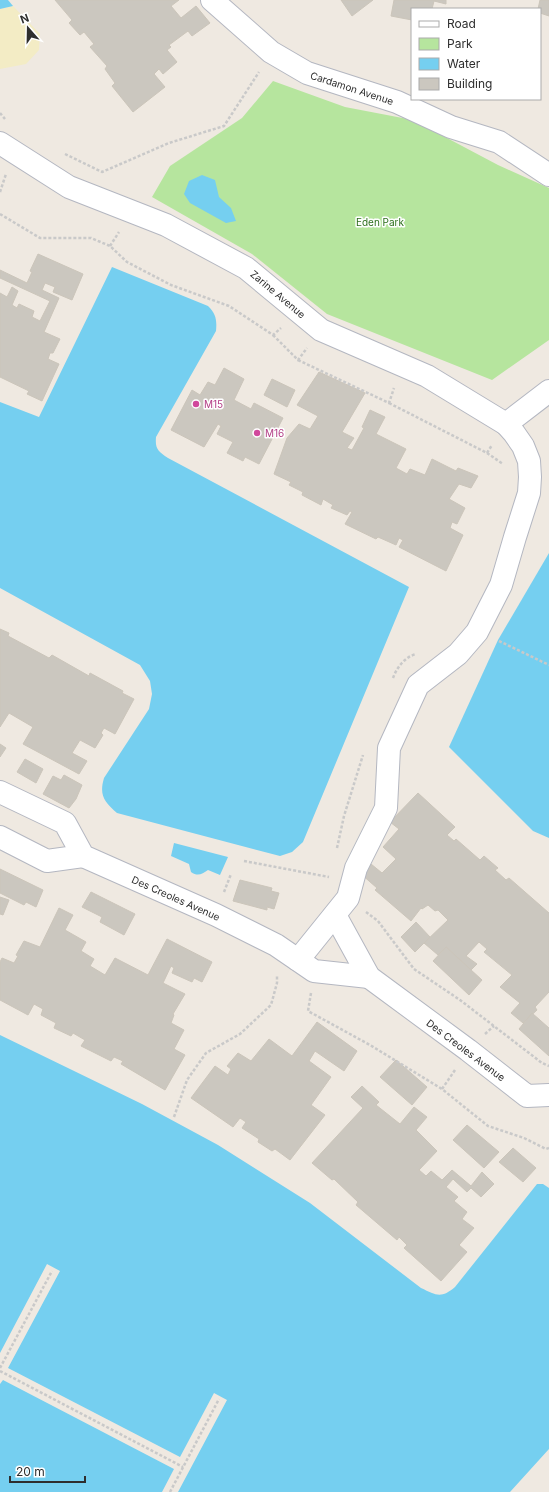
<svg xmlns="http://www.w3.org/2000/svg" width="549" height="1492" viewBox="0 0 549 1492" font-family="Inter,sans-serif">
  <style>
    .green { fill: #b6e59e }
    .sand { fill: #f3ecc5 }
    .water { fill: #75cff0 }
    .pier { fill: #efe9e1 }
    .building { fill: #cbc7bf; stroke: #cbc5ba }
    .lines { fill: none; stroke-linecap: round; stroke-linejoin: round }
    .street-casing { stroke: #b4b7c1; stroke-width: 24 }
    .path { stroke: #c9c9c9; stroke-width: 2.5; stroke-dasharray: 3 2; stroke-linecap: butt }
    .street { stroke: #fff; stroke-width: 22 }
    .hotel-dot { fill: #d1479c; stroke: #fff; stroke-width: 1.5 }
    .labels { text-anchor: middle; stroke-width: 3; stroke-linejoin: round; paint-order: stroke }
    .street-label { font-size: 10px; fill: #2e2e2e; stroke: #fff }
    .park-label { font-size: 10px; fill: #2c6e1b; stroke: #fff }
    .hotel-label { font-size: 10px; fill: #b23c85; stroke: #fff; text-anchor: start }
  </style>
  <rect width="100%" height="100%" fill="#efe9e1"/>
  <path class="green" d="M273,81L345,107L413,120L498,165L549,188V340L492,380L327,314L252,254L152,197L170,166L242,118Z"/>
  <path class="sand" d="M13,6L40,34L39,50L26,64L0,69V9Z"/>
  <g class="water">
    <path d="M0,0H8L13,6L0,9Z"/>
    <path d="M202,175L215,180L219,197L231,208L236,221L226,223L190,203L184,194L189,181Z"/>
    <path d="M112,267L208,306C216,314 217,320 216,331L156,437C155,449 158,451 168,458L409,587L303,842L292,852L280,856L117,813C104,802 99,795 104,778L149,709L152,694L150,681L140,665L0,588V402L39,417Z"/>
    <path d="M549,553V838L533,831L449,747L498,640Z"/>
    <path d="M174,843L228,857L220,875L208,870C202,874 198,877 191,872L189,864L171,856Z"/>
    <path d="M0,1035L142,1104L218,1145L310,1203L421,1288C436,1295 441,1299 455,1287L537,1184H543L549,1188V1449L510,1492H0Z"/>
  </g>
  <path class="pier" d="M47,1264L60,1271L8,1368L180,1457L214,1393L227,1400L178,1492H162L174,1469L3,1380L0,1384V1353Z"/>
  <g class="building">
    <path d="M55,0H179L171,6L181,18L196,6L210,23L192,36L188,31L169,45L171,47L167,50L177,62L163,74L159,69L154,74L165,87L133,112L112,86L115,83L105,69L107,66L90,47L94,44L84,32L80,35L69,23L72,20Z"/>
    <path d="M341,0H373L352,16Z"/>
    <path d="M394,0H446V4L434,1L432,9H412V20L391,16Z"/>
    <path d="M540,0H549V16L540,13V9H538Z"/>
    <path d="M38,254L83,274L72,300L53,292L55,287L45,283L42,290L59,298L44,332L60,339L53,353H50L48,359L59,364L42,401L27,394L29,391L0,377V293L7,297L12,287L18,291L12,305L17,308L19,304L34,311L32,317L40,321L50,301L0,278V270L27,283L32,272L30,271Z"/>
    <path d="M224,368L244,379L234,400L251,409L254,403L283,418L259,464L245,457L243,461L227,453L233,442L217,434L221,426L218,424L204,447L171,430L192,390L200,395L208,382L215,385Z"/>
    <path d="M319,372L365,393L342,432L354,438L347,448L352,450L364,428L362,427L370,410L385,417L376,434L406,449L396,468L407,474L410,469L425,475L432,459L456,471L458,468L478,476L471,488L459,484L449,499L465,508L457,524L452,522L450,528L463,535L446,571L399,547L403,540L399,538L396,545L378,537L376,539L345,524L352,512L350,511L347,515L331,508L333,505L323,499L321,505L302,495L303,492L289,485L291,482L274,474L287,438L299,424L310,429L318,416L297,405Z"/>
    <path d="M272,379L295,390L287,407L264,395Z"/>
    <path d="M0,629L9,633L8,636L49,658L52,655L89,676L90,673L123,691L122,693L134,699L115,734L104,728L101,733L103,735L95,748L80,740L72,753L87,761L79,774L23,744L33,727L9,713L0,727Z"/>
    <path d="M0,744L6,748L0,757Z"/>
    <path d="M25,759L43,769L36,783L17,772Z"/>
    <path d="M64,775L82,785L76,799L69,808L43,794L53,776L61,780Z"/>
    <path d="M418,793L455,827L447,835L454,841L456,839L480,860L484,856L498,868L495,870L506,880L509,878L549,913V992L535,1007L537,1010L523,1023L511,1013L520,1003L500,987L512,975L484,952L487,949L479,942L466,956L477,964L471,970L446,947L438,955L424,943L448,920L438,910L435,911L428,905L422,909L421,908L411,921L375,890L377,888L361,874L371,864L382,873L396,859L383,847L399,829L390,822Z"/>
    <path d="M0,869L43,890L36,907L26,902L24,905L0,893Z"/>
    <path d="M240,880L272,888L271,891L279,893L274,909L267,907V910L233,901Z"/>
    <path d="M91,892L135,914L124,935L100,922L102,917L82,907Z"/>
    <path d="M0,897L9,900L3,915L0,914Z"/>
    <path d="M59,908L73,915L65,930L86,942L81,951L94,959L90,966L105,975L115,958L148,975L167,939L212,962L202,982L194,978L192,982L172,973L174,968L171,966L163,983L185,994L173,1014L174,1015L171,1023L184,1030L174,1049L185,1055L165,1090L121,1064L123,1061L114,1057L111,1061L81,1046L85,1040L73,1033L71,1036L54,1028L56,1023L41,1015L43,1009L34,1004L28,1015L0,1000V962L2,958L14,963L18,956L16,955L24,941L40,947Z"/>
    <path d="M416,922L430,937L415,952L401,937Z"/>
    <path d="M446,947L482,980L469,995L433,961Z"/>
    <path d="M532,1013L549,1028V1056L519,1029Z"/>
    <path d="M317,1022L357,1051L344,1071L315,1051L309,1061L331,1077L311,1105L325,1115L290,1160L275,1149L272,1151L258,1142L259,1139L242,1128L246,1122L240,1118L233,1127L191,1098L215,1066L228,1075L231,1069L227,1066L238,1053L251,1061L269,1039L292,1056Z"/>
    <path d="M396,1060L427,1087L412,1105L380,1077Z"/>
    <path d="M362,1086L379,1102L376,1105L400,1124L414,1107L427,1117L416,1130L437,1151L419,1170L426,1176L431,1171L442,1180L452,1170L471,1186L482,1172L494,1184L481,1197L471,1188L467,1192L453,1179L446,1187L458,1197L454,1201L467,1212L462,1219L474,1228L459,1245L467,1252L441,1281L404,1248L407,1245L399,1237L397,1240L356,1205L358,1202L334,1179L332,1180L312,1163L363,1108L351,1097Z"/>
    <path d="M467,1125L499,1152L484,1168L453,1140Z"/>
    <path d="M513,1148L536,1168L523,1182L499,1162Z"/>
  </g>
  <g class="lines">
    <defs>
      <g id="street">
        <path d="M212,0L271,52L307,73L397,102L451,127L499,142L549,175"/>
        <path d="M0,143L69,187L166,225L246,268L321,330L427,376L506,424L549,391"/>
        <path d="M0,792L65,823L83,856L216,915L276,945L314,971L369,977"/>
        <path d="M0,837L47,861L83,856"/>
        <path d="M335,915L369,977L468,1050L527,1096L549,1095"/>
        <path d="M298,960L348,898L356,868L386,808L389,748L418,685L458,654L477,632L501,585L515,537L529,493L530,477L529,461L523,446L514,433L506,424"/>
      </g>
    </defs>
    <use href="#street" class="street-casing"/>
    <g class="path">
      <path d="M0,113L5,119"/>
      <path d="M65,154L102,172L169,143L224,126L259,72"/>
      <path d="M0,192L6,174"/>
      <path d="M0,214L40,238H91L110,246L127,262L171,285L229,306L273,335L281,328"/>
      <path d="M110,246L119,232"/>
      <path d="M273,335L298,360L307,348"/>
      <path d="M298,360L389,403L394,388"/>
      <path d="M389,403L487,453L503,464"/>
      <path d="M487,453L492,445"/>
      <path d="M499,641L549,665"/>
      <path d="M393,678C397,667 405,657 416,654"/>
      <path d="M337,848L344,816L363,755"/>
      <path d="M244,861L329,877"/>
      <path d="M224,892L231,874"/>
      <path d="M366,912L378,921L414,969L460,1000L542,1063L549,1066"/>
      <path d="M311,993L308,1011L370,1045L442,1089"/>
      <path d="M485,1034L494,1026"/>
      <path d="M455,1070L442,1089L488,1126L524,1138L546,1149L549,1148"/>
      <path d="M174,1117L187,1080L206,1053L240,1034L271,1005L277,983V975"/>
      <path d="M0,1368L52,1271"/>
      <path d="M0,1371L183,1467"/>
      <path d="M170,1492L219,1399"/>
    </g>
    <use href="#street" class="street"/>
  </g>
  <g class="hotel-dot">
    <circle cx="196" cy="404" r="4"/>
    <circle cx="257" cy="433" r="4"/>
  </g>
  <g class="labels">
    <g class="street-label">
      <text transform="translate(352 88) rotate(18)" y="4">Cardamon Avenue</text>
      <text transform="translate(278 294) rotate(40)" y="4">Zarine Avenue</text>
      <text transform="translate(176 898) rotate(24)" y="4">Des Creoles Avenue</text>
      <text transform="translate(466 1050) rotate(37)" y="4">Des Creoles Avenue</text>
    </g>
    <g class="park-label">
      <text x="380" y="226">Eden Park</text>
    </g>
    <g class="hotel-label">
      <text x="204" y="408">M15</text>
      <text x="265" y="437">M16</text>
    </g>
  </g>
  <rect x="411" y="8" width="130" height="92" fill="#ffffff" stroke="#ababab"/>
  <rect x="419" y="21" width="20" height="6" fill="#ffffff" stroke="#ababab"/>
  <text x="447" y="28" font-size="12" fill="#2e2e2e">Road</text>
  <rect x="419" y="38" width="20" height="12" fill="#b6e59e" stroke="#ababab"/>
  <text x="447" y="48" font-size="12" fill="#2e2e2e">Park</text>
  <rect x="419" y="58" width="20" height="12" fill="#75cff0" stroke="#ababab"/>
  <text x="447" y="68" font-size="12" fill="#2e2e2e">Water</text>
  <rect x="419" y="78" width="20" height="12" fill="#cbc7bf" stroke="#ababab"/>
  <text x="447" y="88" font-size="12" fill="#2e2e2e">Building</text>
  <g transform="translate(28 28) rotate(340)" stroke="#ffffff" stroke-width="3" paint-order="stroke">
  <path d="M0-3L7 15L0 10L-7 15Z" fill="#2e2e2e"/>
  <text y="-6" font-size="11" font-weight="bold" text-anchor="middle" fill="#2e2e2e">N</text>
  </g>
  <path d="M10 1476v6h75v-6" fill="none" stroke="#2e2e2e" stroke-width="2"/>
  <text x="16" y="1476" font-size="12" fill="#2e2e2e" stroke="#ffffff" stroke-width="3" paint-order="stroke">20 m</text>
</svg>
